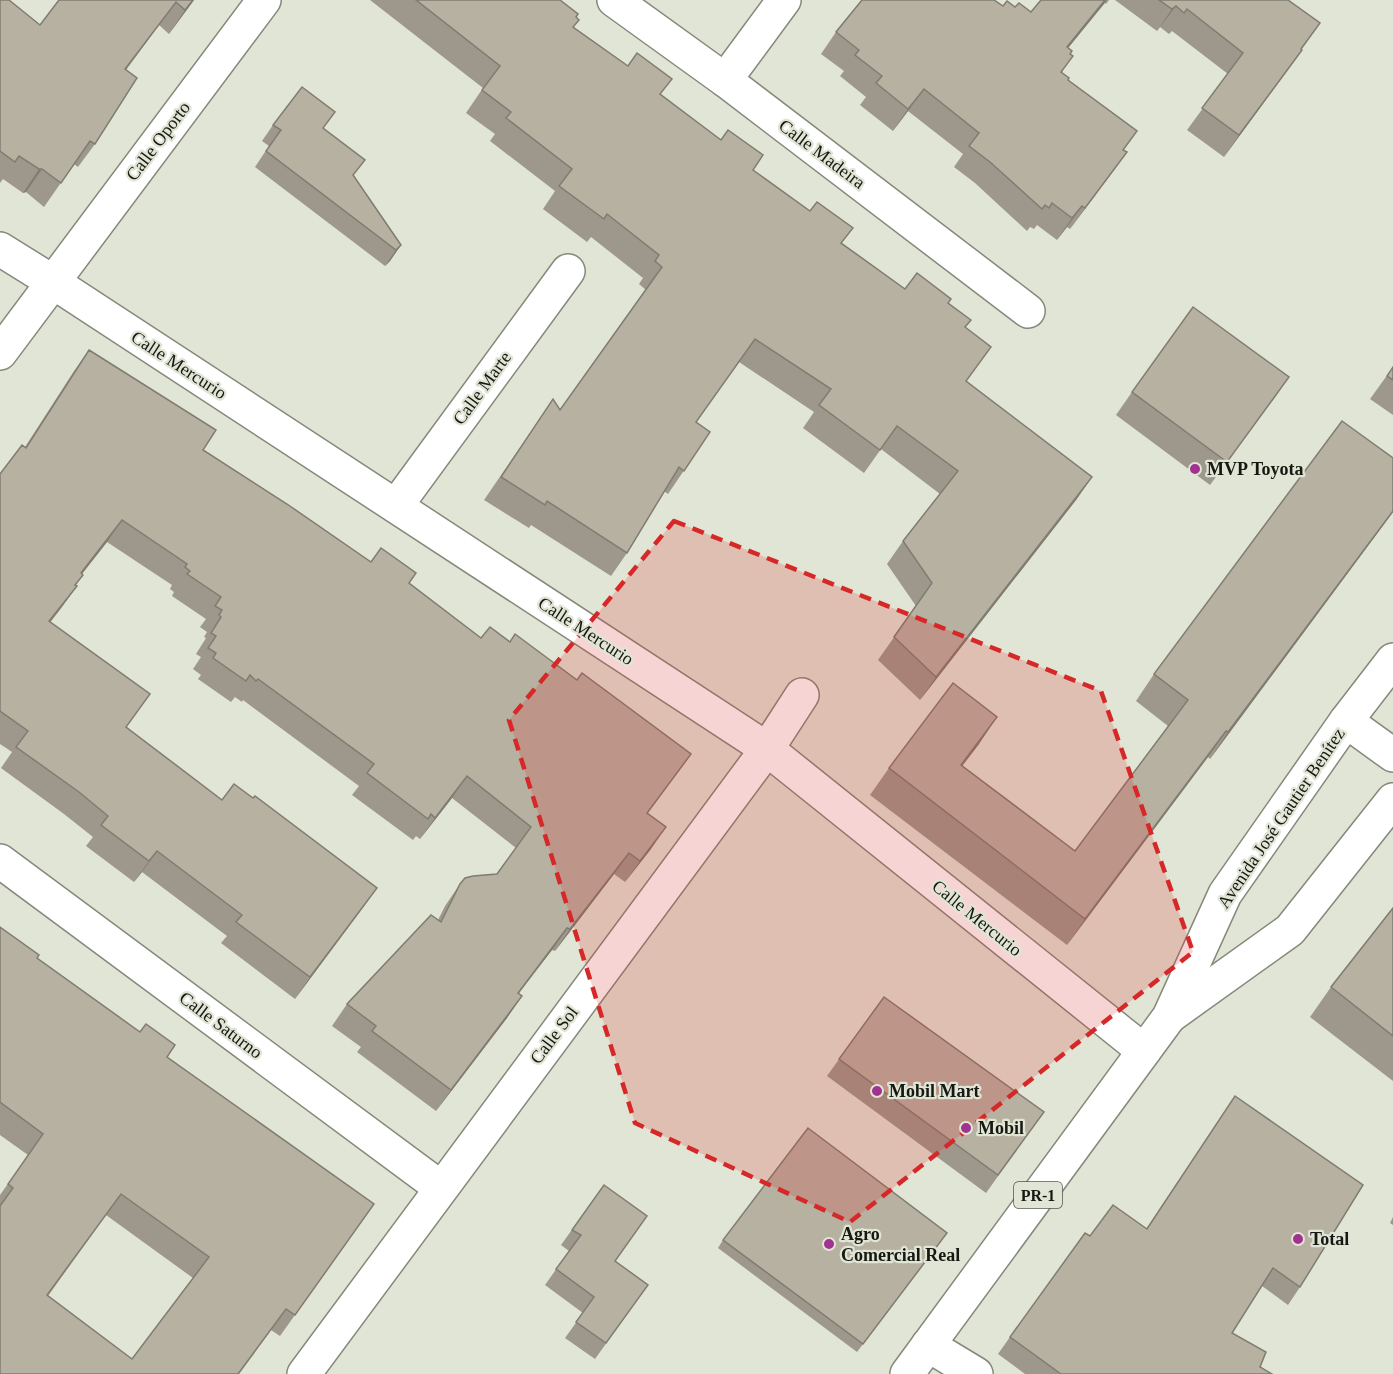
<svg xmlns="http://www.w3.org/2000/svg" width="1393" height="1374" viewBox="0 0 1393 1374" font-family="'Times New Roman',serif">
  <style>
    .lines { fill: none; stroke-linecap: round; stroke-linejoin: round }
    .street-casing { stroke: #85887a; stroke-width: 36 }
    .primary-casing { stroke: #85887a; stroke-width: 36 }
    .street { stroke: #fff; stroke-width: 33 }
    .primary { stroke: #fff; stroke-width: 33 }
    .wall { fill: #9d988b; fill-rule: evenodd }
    .shaded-wall { fill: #807c71 }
    .building { fill: #b7b1a2; stroke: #807c71; stroke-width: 1.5; fill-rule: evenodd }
    .marked { fill: #d62828; fill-opacity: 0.2; stroke: #d62828; stroke-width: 4.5; stroke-dasharray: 12 8; stroke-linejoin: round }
    .poi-dot { fill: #a13290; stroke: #e1e5d5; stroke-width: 2 }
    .labels { text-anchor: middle; stroke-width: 4.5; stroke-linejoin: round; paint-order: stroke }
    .shield { fill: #e1e5d5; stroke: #53564c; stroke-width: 1.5 }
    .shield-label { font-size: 16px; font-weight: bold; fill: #161812 }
    .street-label { font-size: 18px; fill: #161812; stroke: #e1e5d5 }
    .poi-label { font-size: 18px; font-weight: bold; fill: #161812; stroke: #e1e5d5; text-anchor: start }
  </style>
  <rect width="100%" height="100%" fill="#e1e5d5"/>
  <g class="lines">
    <defs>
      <g id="street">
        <path d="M614,0L725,80L1028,311"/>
        <path d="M725,80L784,0"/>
        <path d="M0,249L53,282L767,749L1144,1051"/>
        <path d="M0,353L264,0"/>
        <path d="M396,506L568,271"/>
        <path d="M1346,721L1393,755"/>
        <path d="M0,861L441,1188"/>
        <path d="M928,1345L976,1374"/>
        <path d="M304,1374L767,749L802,695"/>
      </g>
      <g id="primary">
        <path d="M1170,1016L1290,930L1393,800"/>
        <path d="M907,1374L1169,1017L1225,894L1346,721L1393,660"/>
      </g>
    </defs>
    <use href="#street" class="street-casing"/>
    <use href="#primary" class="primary-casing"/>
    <use href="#street" class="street"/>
    <use href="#primary" class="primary"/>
  </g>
  <g class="wall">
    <path d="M0,0L40,25L59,0H194L169,34L159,25L126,70L95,144L78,167L74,164L44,207L26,192L23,193L3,179L0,183Z"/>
    <path d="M370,0H560L576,17L573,27L661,95L842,243L905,289L948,303L965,327L966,381L1092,477L1076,500L920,700L878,660L916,606L887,564L903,541L940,494L881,449L864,473L803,428L814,412L739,362L696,422L710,432L668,494L664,491L627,553L611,576L531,525L529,528L484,500L553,399L560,410L646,290L639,284L643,278L591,237L587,242L543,209L555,191L490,141L495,134L466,113L483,88Z"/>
    <path d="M1041,0H1109L1106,4L1105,3L1068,48L1070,54L1062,73L1124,150L1111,174L1070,229L1067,227L1057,240L1037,225L1034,229L1030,227L1027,231L975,183L954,167L963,154L908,111L893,131L860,105L866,97L840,76L844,71L821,54L836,32L1003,6L1015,7L1031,12Z"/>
    <path d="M1115,0H1288L1302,50L1224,157L1187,130L1228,74L1172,31L1169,34L1160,27L1157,31Z"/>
    <path d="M273,125L323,128L353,176L401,245L390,261L385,266L255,167L269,146L262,141Z"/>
    <path d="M89,350L203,450L371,562L409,583L481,638L510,642L577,680L691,754L648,813L651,849L625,882L614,874L555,951L552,950L518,993L522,996L507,1018L436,1111L357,1052L361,1047L332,1026L347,1004L438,920L445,906L460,884L497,874L516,848L452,798L420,839L416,836L413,840L352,795L359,786L243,700L242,702L235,697L231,702L198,679L201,675L193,669L201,657L196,654L206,638L204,637L207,632L200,627L206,619L172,596L174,592L170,589L172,585L107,542L82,574L83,575L75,585L77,586L50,622L126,728L222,800L377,888L295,999L221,943L227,936L142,872L134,882L86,846L93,837L64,814L1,768L12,752L0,744V474L25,447L74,371Z"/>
    <path d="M1393,367V415L1370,399Z"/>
    <path d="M1289,377L1210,485L1116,415L1132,392Z"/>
    <path d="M1393,458V512L1210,759L1208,757L1067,945L870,795L889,768L979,744L962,766L1075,851L1168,726L1136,701L1154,674Z"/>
    <path d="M1393,908V1081L1310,1017L1331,987Z"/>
    <path d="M0,927L37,958L167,1057L374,1204L280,1336L271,1330L239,1374H0V1195L28,1155L0,1135ZM106,1215L193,1278L132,1359L48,1296Z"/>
    <path d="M884,997L1044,1112L986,1193L827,1076Z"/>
    <path d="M1235,1096L1300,1287L1288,1305L1262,1286L1232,1333L1260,1367L1272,1374H1025L998,1354L1010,1337L1090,1236L1146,1229Z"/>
    <path d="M604,1185L615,1261L648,1285L595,1359L565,1338L583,1313L545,1285L569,1251L561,1245Z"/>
    <path d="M1393,1217V1225L1390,1223Z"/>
    <path d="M947,1233L857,1352L718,1248L723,1240Z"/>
  </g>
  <g class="shaded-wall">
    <path d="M193,0H194L169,34L185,10Z"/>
    <path d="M1105,0H1107L1051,69L1067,47Z"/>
    <path d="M176,2L159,25L109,92L125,69Z"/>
    <path d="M1176,6L1160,27L1157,31L1172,9Z"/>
    <path d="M1302,50L1287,71L1224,157L1239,135Z"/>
    <path d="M924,89L908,111L893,131L908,109Z"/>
    <path d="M1127,152L1111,174L1070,229L1085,208Z"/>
    <path d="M39,169H42L26,192L23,193Z"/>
    <path d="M1082,206L1067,227L1057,240L1072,218Z"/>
    <path d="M401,245L390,261L385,266L396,250Z"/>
    <path d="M1289,377L1273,400L1210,485L1227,462Z"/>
    <path d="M1092,477L1076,500L920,700L936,677Z"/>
    <path d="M1393,511V512L1210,759L1228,732Z"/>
    <path d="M122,520L107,542L66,594L81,573Z"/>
    <path d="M77,586L62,607L34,643L49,621Z"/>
    <path d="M997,717L979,744L943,791L961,765Z"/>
    <path d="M1226,731L1208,757L1067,945L1085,919Z"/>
    <path d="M467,776L452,798L420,839L435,818Z"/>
    <path d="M666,827L651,849L625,882L640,861Z"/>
    <path d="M157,851L142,872L134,882L149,861Z"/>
    <path d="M629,853L614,874L555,951L570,929Z"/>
    <path d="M377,888L362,909L295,999L310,977Z"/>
    <path d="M567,928L552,950L503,1014L518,993Z"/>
    <path d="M522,996L507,1018L436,1111L451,1090Z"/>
  </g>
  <g class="building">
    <path d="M0,0H9L40,25L59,0H193L185,10L176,2L125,69L137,78L95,144L90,141L61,183L42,169H39L19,156L15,162L0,151Z"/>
    <path d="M416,0H560L578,14L576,17L579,20L573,27L628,66L637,53L672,79L660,94L721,140L728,130L763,155L753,170L810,211L817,202L853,228L841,243L905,289L917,273L951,299L948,303L971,320L965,327L991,347L966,381L1092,477L936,677L894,637L932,583L903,541L958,471L897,426L880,450L819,405L831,389L755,339L696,422L710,432L684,471L679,467L627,553L547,501L545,505L501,477L553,399L560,410L662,267L655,261L659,255L607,214L604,219L559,186L572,169L506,118L511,112L482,90L500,66Z"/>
    <path d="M862,0H994L1003,6L1007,1L1015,7L1019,3L1031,12L1041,0H1105L1067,47L1072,51L1070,54L1073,56L1061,72L1069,78L1068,80L1137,131L1123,150L1127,152L1085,208L1082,206L1072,218L1052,203L1049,208L1045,205L1042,209L990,162L969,146L979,133L924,89L908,109L876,83L882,76L855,55L859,50L836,32Z"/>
    <path d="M1159,0H1288L1320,23L1301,49L1302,50L1239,135L1202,108L1243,53L1187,9L1184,13L1176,6L1172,9Z"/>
    <path d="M302,87L335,112L323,128L365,160L353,175L401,245L396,250L266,151L281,130L273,125Z"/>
    <path d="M1193,307L1289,377L1227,462L1132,392Z"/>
    <path d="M89,350L216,430L203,450L287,504L371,562L381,548L416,573L409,583L481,638L490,627L510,642L515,634L577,680L582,673L691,754L647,813L666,827L640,861L629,853L570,929L567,928L518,993L522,996L451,1090L372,1031L376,1026L347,1004L431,915L441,922L460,884L465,878L473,876L497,874L531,827L467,776L435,818L431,814L428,819L367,773L374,764L258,679L256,681L250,675L246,681L213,658L216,653L208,648L216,636L211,633L221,617L219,615L222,610L215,606L221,597L187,574L190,571L185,567L187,564L122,520L81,573L83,575L75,585L77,586L49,621L150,694L126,727L222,800L234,784L253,798L255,796L377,888L310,977L236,922L242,915L157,851L149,861L101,825L108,816L79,792L16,747L28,731L0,711V474L22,445L26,448Z"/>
    <path d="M1393,367V380L1387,376Z"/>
    <path d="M1342,421L1393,458V511L1228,732L1226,731L1085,919L889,768L953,683L997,717L961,765L1075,851L1188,700L1154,674Z"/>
    <path d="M1393,908V1036L1331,987Z"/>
    <path d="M0,927L39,955L37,958L140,1032L146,1024L175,1045L167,1057L374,1204L295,1315L286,1309L238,1374H0V1206L13,1188L8,1184L43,1134L0,1102ZM121,1194L209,1257L132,1359L47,1295Z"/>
    <path d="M884,997L1044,1112L998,1175L839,1059Z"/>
    <path d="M1235,1096L1363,1185L1300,1287L1273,1268L1232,1333L1266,1352L1260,1367L1272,1374H1061L1010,1337L1085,1233L1090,1236L1113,1205L1147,1229Z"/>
    <path d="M808,1128L947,1233L863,1344L723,1240Z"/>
    <path d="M604,1185L647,1216L615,1261L648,1285L606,1343L576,1322L594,1297L556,1269L581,1235L572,1230Z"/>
  </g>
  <path class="marked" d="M674,521L1101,691L1193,952L850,1222L635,1123L509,720Z"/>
  <g class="poi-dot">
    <circle cx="1195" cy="469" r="6"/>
    <circle cx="877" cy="1091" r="6"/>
    <circle cx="966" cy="1128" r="6"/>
    <circle cx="1298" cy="1239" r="6"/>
    <circle cx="829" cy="1244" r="6"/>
  </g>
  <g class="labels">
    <rect class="shield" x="1014" y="1182" width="48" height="26" rx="4.5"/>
    <g class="shield-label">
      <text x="1038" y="1201">PR-1</text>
    </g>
    <g class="street-label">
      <text transform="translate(158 141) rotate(-53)" y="6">Calle Oporto</text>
      <text transform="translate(822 154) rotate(37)" y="6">Calle Madeira</text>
      <text transform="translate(179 365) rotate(33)" y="6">Calle Mercurio</text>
      <text transform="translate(482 388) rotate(-54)" y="6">Calle Marte</text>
      <text transform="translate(586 631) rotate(33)" y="6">Calle Mercurio</text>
      <text transform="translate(1281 818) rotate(-56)" y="6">Avenida José Gautier Benítez</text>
      <text transform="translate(977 918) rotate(39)" y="6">Calle Mercurio</text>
      <text transform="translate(221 1025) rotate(37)" y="6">Calle Saturno</text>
      <text transform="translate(554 1035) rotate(-53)" y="6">Calle Sol</text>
    </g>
    <g class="poi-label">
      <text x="1207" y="475">MVP Toyota</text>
      <text x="889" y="1097">Mobil Mart</text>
      <text x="978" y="1134">Mobil</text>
      <text x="841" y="1240">Agro<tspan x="841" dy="21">Comercial Real</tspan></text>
      <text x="1310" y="1245">Total</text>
    </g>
  </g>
</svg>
